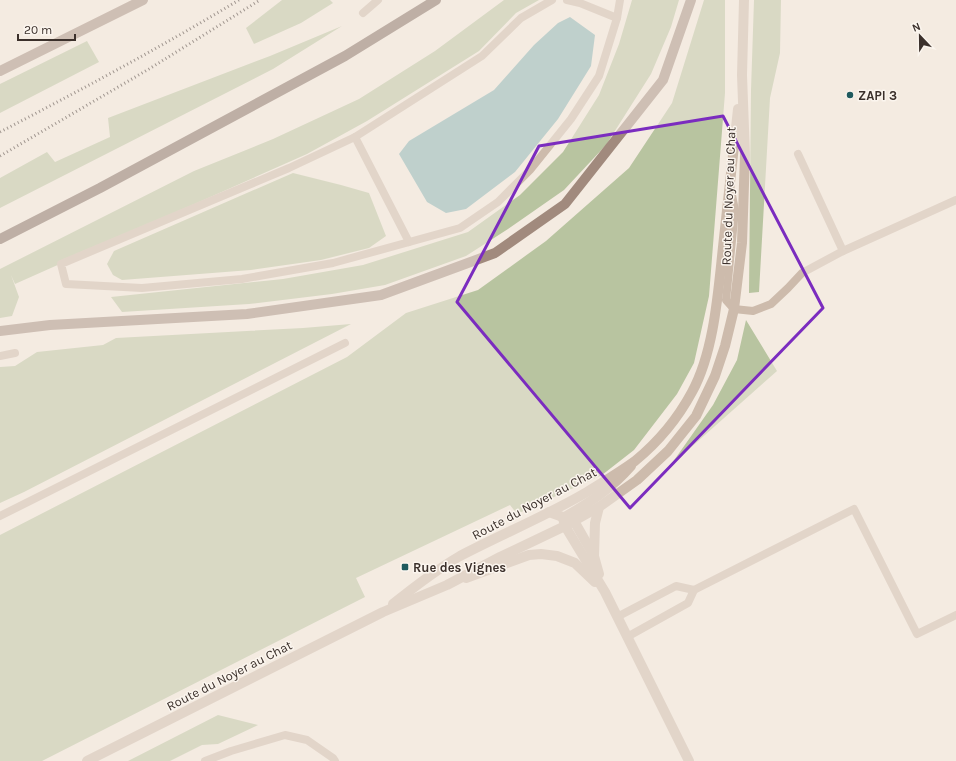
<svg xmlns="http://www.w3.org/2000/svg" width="956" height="761" viewBox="0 0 956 761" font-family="Karla,sans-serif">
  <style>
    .green { fill: #b8c4a0 }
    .water { fill: #7fb0b2 }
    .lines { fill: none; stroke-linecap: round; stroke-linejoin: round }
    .service { stroke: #cdbbac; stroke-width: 8 }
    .minor { stroke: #cdbbac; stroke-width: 10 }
    .tertiary { stroke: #cdbbac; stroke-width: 10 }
    .secondary { stroke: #a18a7d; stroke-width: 10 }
    .primary { stroke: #7d675c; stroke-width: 10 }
    .rail { stroke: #3b302b; stroke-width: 3; stroke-dasharray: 1 3; stroke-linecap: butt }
    .marked { fill: none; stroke: #7b2cbf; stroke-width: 3; stroke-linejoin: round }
    .poi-dot { fill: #1f5a5e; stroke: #fbf5ee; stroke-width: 1.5 }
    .labels { text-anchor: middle; stroke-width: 3; stroke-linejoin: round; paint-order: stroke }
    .poi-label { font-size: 13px; font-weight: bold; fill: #3b302b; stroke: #fbf5ee; text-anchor: start }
    .street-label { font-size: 13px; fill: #3b302b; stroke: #fbf5ee }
  </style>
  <rect width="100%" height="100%" fill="#f4ebe1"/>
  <g class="green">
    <path d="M282,0H330L333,3L301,23L254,44L246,28Z"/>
    <path d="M504,0H539L516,13L479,51L367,121L307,154L15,284L11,275L19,297L12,316L0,318V269L194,171L273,139L359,99L435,51Z"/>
    <path d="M632,0H679L671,27L651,74L606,145L564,190L508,229L466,256L385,285L332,294L249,304L122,312L111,297L283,279L363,265L468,232L520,195L563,152L599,95L619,44Z"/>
    <path d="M704,0H725V93L709,296L694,363L677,394L634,450L602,475L517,514L510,505L356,578L365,597L42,761H0V535L347,357L406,313L478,290L546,241L629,168L672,103Z"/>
    <path d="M754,0H781L780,53L770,98L759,292L749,293L751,90Z"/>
    <path d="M342,26L273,69L0,208V178L47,152L55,162L110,137L108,118L270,56Z"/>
    <path d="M87,41L99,62L0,113V84Z"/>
    <path d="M293,173L341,185L369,193L386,236L369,248L321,260L251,270L122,280L113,275L107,264L114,251Z"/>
    <path d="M746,320L777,371L670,466L713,405L737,360Z"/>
    <path d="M351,324L24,492L0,503V367L15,366L37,352L103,345L116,338L303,328Z"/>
    <path d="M218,715L258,725L218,744L202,745L170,761H128Z"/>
  </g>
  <path class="water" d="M570,17L595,35L591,66L558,119L515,172L466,209L446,213L427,202L399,154L409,141L494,90L534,45L558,23Z"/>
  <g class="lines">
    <g class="service">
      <path d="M552,0L521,18L482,56L355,137L289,168L61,264L66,284L142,288L242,279L333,263L460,228L498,202L530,170L571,119L599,76L617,18L620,0"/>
      <path d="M567,0L580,3L617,18"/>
      <path d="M363,13L378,0"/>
      <path d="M355,137L409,242"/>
      <path d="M798,154L843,251L956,200"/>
      <path d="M731,190L735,210L726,300L734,309L753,311L771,304L788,288L802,273L843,251"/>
      <path d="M0,356L15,353"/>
      <path d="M0,516L345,343"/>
      <path d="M694,590L854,509L917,634L956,615"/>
      <path d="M617,617L676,586L694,590L688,603L627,637"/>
      <path d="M205,761L231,751L285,735L307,740L333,758L335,761"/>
    </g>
    <g class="minor">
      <path d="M549,512L574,521L594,556L599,574"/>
      <path d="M563,518L565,526L605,592L689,761"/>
      <path d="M563,518C589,503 611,489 631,466"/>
      <path d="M594,556L595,523L599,507"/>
      <path d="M466,578L529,555L541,554L557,556L575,563L595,582"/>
    </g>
    <g class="tertiary">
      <path d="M393,604C414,587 436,570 460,556C502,534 546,516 587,492C603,482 620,472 635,461C657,443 678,418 692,392C714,352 718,293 723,247C728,201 733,155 738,109"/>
      <path d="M87,761L383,612L447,585L500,557L565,526L599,507L637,480L668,451L696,416L715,376L725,346L734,309L742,243L745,155L742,75L744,0"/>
    </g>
    <g class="secondary">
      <path d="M0,71L143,0"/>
      <path d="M0,331L50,325L247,314L381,295L495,253L565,204L663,80L691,0"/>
    </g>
    <path class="primary" d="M0,239L100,188L345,56L436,0"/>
    <g class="rail">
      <path d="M0,132C81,90 161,47 239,0"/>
      <path d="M0,156L149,69L260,0"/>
    </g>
  </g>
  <path d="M0 0H956V761H0ZM723,116L823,308L630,508L457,302L539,146Z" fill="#f4ebe1" fill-opacity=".55" fill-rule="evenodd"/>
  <path class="marked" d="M723,116L823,308L630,508L457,302L539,146Z"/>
  <g class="poi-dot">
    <circle cx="850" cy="95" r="4"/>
    <rect x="401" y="563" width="8" height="8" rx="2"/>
  </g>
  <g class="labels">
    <g class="poi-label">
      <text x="858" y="100">ZAPI 3</text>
      <text x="413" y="572">Rue des Vignes</text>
    </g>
    <g class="street-label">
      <text transform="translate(728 196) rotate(-88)" y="5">Route du Noyer au Chat</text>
      <text transform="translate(534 503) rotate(-28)" y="5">Route du Noyer au Chat</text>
      <text transform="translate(229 675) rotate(-27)" y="5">Route du Noyer au Chat</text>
    </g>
  </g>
  <g transform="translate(920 36) rotate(338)" stroke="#fbf5ee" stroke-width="3" paint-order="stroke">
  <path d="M0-3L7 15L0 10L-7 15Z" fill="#3b302b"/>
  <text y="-6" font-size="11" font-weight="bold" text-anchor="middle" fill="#3b302b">N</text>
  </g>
  <path d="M18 34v6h57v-6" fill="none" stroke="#3b302b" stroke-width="2"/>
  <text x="24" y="34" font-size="12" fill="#3b302b" stroke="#fbf5ee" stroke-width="3" paint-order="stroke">20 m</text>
</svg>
